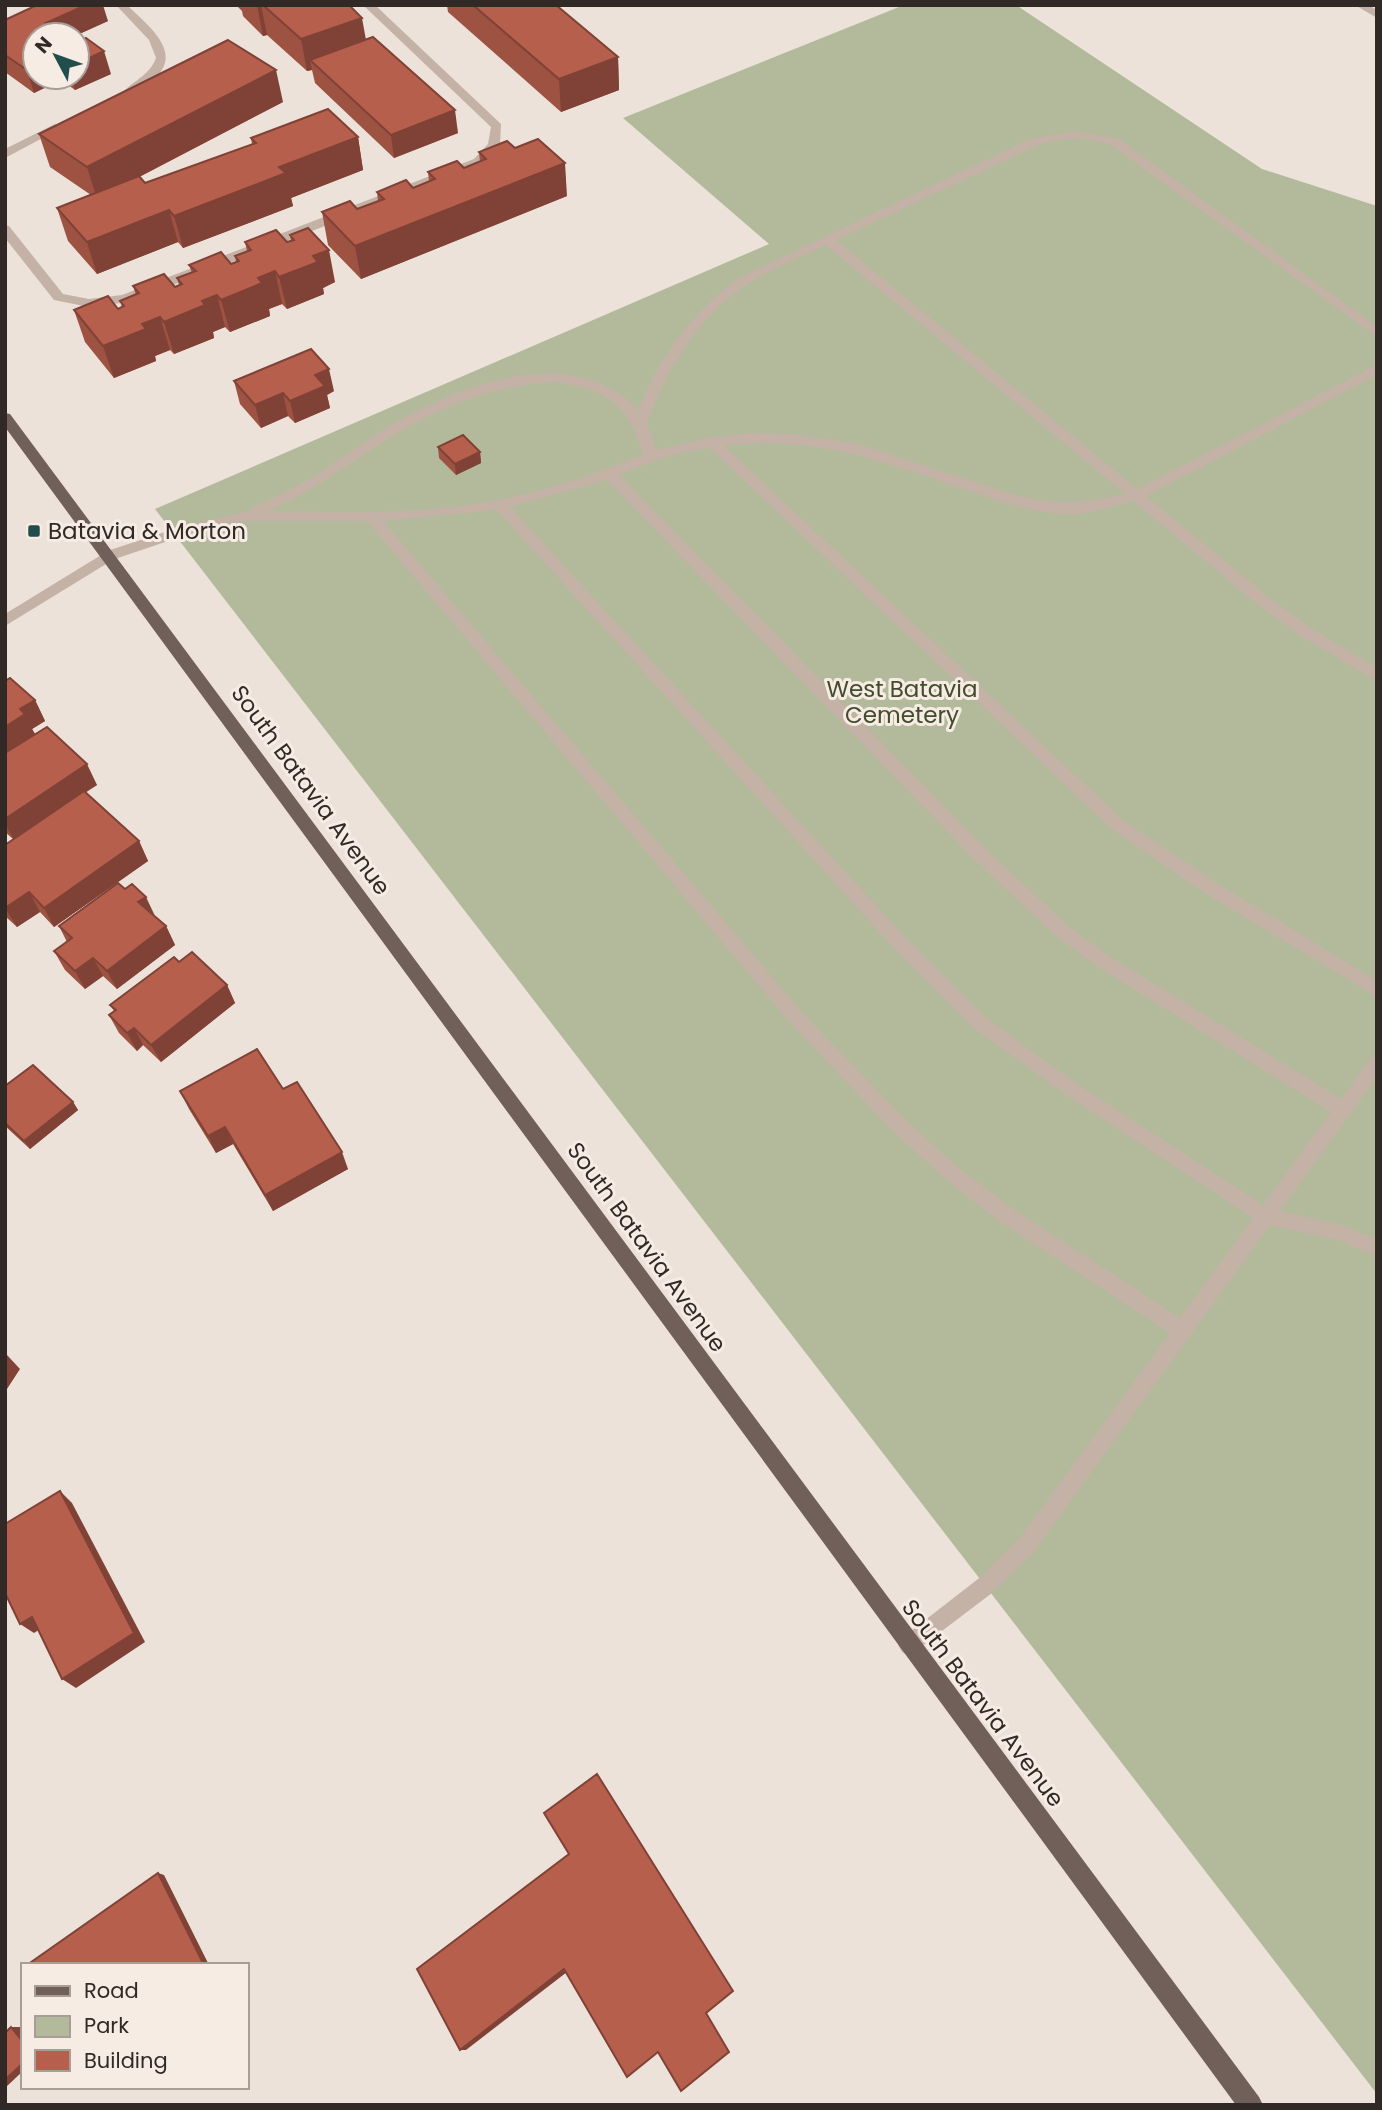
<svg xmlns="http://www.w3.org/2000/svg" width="1382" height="2110" viewBox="0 0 1382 2110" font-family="Poppins,sans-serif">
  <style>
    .green { fill: #b2ba9b }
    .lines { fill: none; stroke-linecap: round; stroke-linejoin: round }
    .lane { fill: #c4b2a6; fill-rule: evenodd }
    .street { fill: #c4b2a6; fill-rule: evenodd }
    .primary { fill: #715f59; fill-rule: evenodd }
    .wall { fill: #9d5242 }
    .shaded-wall { fill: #804236 }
    .building { fill: #b75f4d; stroke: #804236; stroke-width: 2 }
    .poi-dot { fill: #214d4d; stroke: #f6ece4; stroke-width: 2.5 }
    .labels { text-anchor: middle; stroke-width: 6; stroke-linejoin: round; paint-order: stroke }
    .poi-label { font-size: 23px; fill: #312926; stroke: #f6ece4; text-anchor: start }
    .park-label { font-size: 23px; fill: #434c2d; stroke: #f6ece4 }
    .street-label { font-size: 23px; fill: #312926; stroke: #f6ece4 }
  </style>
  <rect width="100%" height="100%" fill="#ede2d9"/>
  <path class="green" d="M904,5H1016L1262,169L1377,206V2094L155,509L769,244L623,118Z"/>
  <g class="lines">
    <g class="lane">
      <path d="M1355,5H1368L1377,10V18Z"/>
      <path d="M1075,131L1119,139L1377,327V337L1111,145C1086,137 1063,137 1038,145L836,240L1137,489L1377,365V375L1146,496L1267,596L1309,627L1377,668V681L1299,635L1257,604L1133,501C1113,506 1092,514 1071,514C1032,514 994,499 958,487C877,460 811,435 724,446L1124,821L1212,880L1377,981V997L1200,890L1112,829L710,448C677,452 649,462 619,475L986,849L1067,925L1106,954L1341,1099L1371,1058L1377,1056V1077L1280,1211L1339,1224L1377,1239V1256L1338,1240L1270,1225L1033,1553L992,1593L909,1656L902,1652L898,1645L902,1638L978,1579L1019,1539L1170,1333L1002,1223L945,1179L893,1131L795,1028L367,521H247L183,536L106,562L99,557L101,553L180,527L249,511L251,508C271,499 290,490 308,480C336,463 361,443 388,427C452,390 548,348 619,393C626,397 632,405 638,411C656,361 695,308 739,278L1030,139ZM826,245L1125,494C1084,504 1059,504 1018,496L859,444L792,434L751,433L712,437L656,450L647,423C666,371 700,314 748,284C772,268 800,257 826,245ZM555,382C606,390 628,402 643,454C569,487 485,508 404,511C359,513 314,511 269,511C312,492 348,464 388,439C440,406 494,386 555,382ZM607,480L974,859L1055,935L1094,964L1331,1112L1263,1205L1080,1086L987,1019L906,938L510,507ZM497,510L894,948L975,1029L1068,1096L1253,1218L1180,1318L1016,1211L957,1167L905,1119L807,1018L383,521Z"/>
    </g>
    <g class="street">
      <path d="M116,5H127C144,22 181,49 159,74C151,82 141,90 131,93L125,90C137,79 150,74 156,58L149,40Z"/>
      <path d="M363,5H375L501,124L500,145L482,165L129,302L89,307L54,300L5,238V225L9,226L63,294L89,299L122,295L474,159L488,144L491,127Z"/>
      <path d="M55,124L65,126L5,158V149Z"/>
      <path d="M106,552L113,557L111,561L5,626V614Z"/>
    </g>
    <path class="primary" d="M5,413L10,414L1259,2097L1263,2105H1236L5,427Z"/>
  </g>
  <g class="wall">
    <path d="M236,5H349L366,40L458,133L394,158L315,83L312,70L307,71L267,35L263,36L243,16L242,11Z"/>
    <path d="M447,5H556L618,57L619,90L561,112L448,12Z"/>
    <path d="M5,20L108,21L77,35H35V77H77L111,74L75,90L61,80L34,93L5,72Z"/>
    <path d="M283,102L139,177L145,183L252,144L251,138L358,137L363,170L291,198L293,206L183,248L178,242L97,274L68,241L57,208L91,195L50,167L39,134Z"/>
    <path d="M479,152L567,196L361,279L328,245L322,212L357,209L378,201L377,192L413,188L429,181L428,172L464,168L480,162Z"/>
    <path d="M290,235L335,282L323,288L324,294L287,309L282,304L269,309L270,316L230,332L225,327L213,332L214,338L174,354L170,350L155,356L156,361L114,378L85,342L74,310L118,309L122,307L120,301L136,295L133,286L175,287L179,285L177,278L192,273L189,265L231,264L236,262L235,256L247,251L245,242H287L291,241Z"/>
    <path d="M234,381L334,391L327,395L330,408L295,423L288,416L261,428L240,404Z"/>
    <path d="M438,447L480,452L481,463L456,475L439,458Z"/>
    <path d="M5,681L35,700L45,721L32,729L35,734L97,785L85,792L139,841L148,861L54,927L40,912L17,927L5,916V845L13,839L5,832Z"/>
    <path d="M155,916L166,926L175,945L117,989L103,976L85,989L65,970L54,951L67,942L59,926Z"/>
    <path d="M179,962L227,985L235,1003L161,1062L143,1045L137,1051L119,1033L109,1015L114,1011L110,1005Z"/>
    <path d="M5,1086L73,1102L78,1110L30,1149L5,1126Z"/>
    <path d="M283,1089L348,1169L273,1211L233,1144L216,1153L189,1109L180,1091Z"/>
  </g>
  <g class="shaded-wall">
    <path d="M86,5H103L108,21L77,35H50L46,23Z"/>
    <path d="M257,5H261L267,35L263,36Z"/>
    <path d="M362,18L368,51L310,60L312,70L307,71L301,39Z"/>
    <path d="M104,51L111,74L75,90L71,77H77V64Z"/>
    <path d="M618,57L619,90L561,112L559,79Z"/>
    <path d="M35,67V77H60L61,80L34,93L27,70Z"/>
    <path d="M276,70L283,102L97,199L87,167Z"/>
    <path d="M455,110L458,133L394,158L391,135Z"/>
    <path d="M358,137L363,170L291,198L293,206L183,248L174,216L279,167Z"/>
    <path d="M565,163L567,196L361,279L355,246Z"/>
    <path d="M169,210L178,242L97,274L87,242Z"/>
    <path d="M329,250L335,282L323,288L324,294L287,309L279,277L313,256Z"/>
    <path d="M275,271L282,304L269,309L270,316L230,332L221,300L258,278Z"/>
    <path d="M217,295L225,327L213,332L214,338L174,354L164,322L202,301Z"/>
    <path d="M160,317L170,350L155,356L156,361L114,378L103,346L142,324Z"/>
    <path d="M329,369L334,391L327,395L330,408L295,423L290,401L315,375Z"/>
    <path d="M283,393L288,416L261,428L255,405Z"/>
    <path d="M480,452L481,463L456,475L455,464Z"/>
    <path d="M35,700L45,721L32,729L35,734L5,754V727L20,709Z"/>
    <path d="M87,764L97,785L14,840L5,824V819Z"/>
    <path d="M139,841L148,861L54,927L44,908Z"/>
    <path d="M29,892L40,912L17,927L5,908Z"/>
    <path d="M146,897L155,916L138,902Z"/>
    <path d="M166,926L175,945L117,989L107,971Z"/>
    <path d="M93,958L103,976L85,989L75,971Z"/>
    <path d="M227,985L235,1003L161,1062L151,1045Z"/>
    <path d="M134,1028L143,1045L137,1051L127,1033Z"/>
    <path d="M73,1102L78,1110L30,1149L24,1141Z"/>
    <path d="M225,1127L233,1144L216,1153L208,1136Z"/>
    <path d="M342,1152L348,1169L273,1211L265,1195Z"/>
    <path d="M7,1355L20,1369L5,1392V1358Z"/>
    <path d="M60,1491L72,1503L145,1642L76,1688L62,1679Z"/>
    <path d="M32,1617L45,1626L34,1633L20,1624Z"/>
    <path d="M158,1873L164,1875L209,1965H204Z"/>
    <path d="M564,1969L567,1972L466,2050H460Z"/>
    <path d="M11,2027H20L23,2032V2042Z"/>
    <path d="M23,2063V2071L5,2088V2080Z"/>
  </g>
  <g class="building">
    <path d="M37,5H86L46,23L63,35H35V67L27,70L5,55V20Z"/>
    <path d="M263,5H349L362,18L301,39Z"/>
    <path d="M473,5H556L618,57L559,79Z"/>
    <path d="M373,37L455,110L391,135L310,60Z"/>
    <path d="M86,38L104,51L77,64V42Z"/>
    <path d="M228,40L276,70L87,167L39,134Z"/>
    <path d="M328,109L358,137L279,167L286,173L174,216L169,210L87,242L57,208L139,176L145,183L256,143L251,138Z"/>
    <path d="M538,139L565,163L355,246L322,212L350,201L357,209L384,199L377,192L406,180L413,188L435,179L428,172L457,161L464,168L486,159L479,152L507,141L515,148Z"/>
    <path d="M308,228L329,250L313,256L318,262L279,277L275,271L258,278L262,283L221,300L217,295L202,301L205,305L164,322L160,317L142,324L146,329L103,346L74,310L108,296L118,309L124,306L120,301L139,293L133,286L164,274L175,287L182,284L177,278L196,271L189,265L221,252L231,264L239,261L235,256L251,250L245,242L276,230L287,242L294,240L290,235Z"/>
    <path d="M311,349L329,369L315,375L325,386L290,401L283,393L255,405L234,381Z"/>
    <path d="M463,435L480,452L455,464L438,447Z"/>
    <path d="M10,678L35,700L20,709L25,714L5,727V681Z"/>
    <path d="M47,727L87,764L5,819V753Z"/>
    <path d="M84,791L139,841L44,908L29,892L5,908V845Z"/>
    <path d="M118,883L125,889L132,884L146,897L138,902L166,926L107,971L93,958L75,971L54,951L72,938L59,926Z"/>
    <path d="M192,952L227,985L151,1045L134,1028L127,1033L109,1015L116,1010L110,1005L174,957L179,962Z"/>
    <path d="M257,1049L283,1089L297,1082L342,1152L265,1195L225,1127L208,1136L180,1091Z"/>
    <path d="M33,1065L73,1102L24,1141L5,1123V1086Z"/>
    <path d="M60,1491L134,1633L62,1679L32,1617L20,1624L5,1593V1524Z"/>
    <path d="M597,1774L733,1991L706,2013L729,2052L681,2091L658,2052L627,2077L564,1969L460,2050L417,1969L569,1854L544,1813Z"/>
    <path d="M158,1873L204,1965H27Z"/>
    <path d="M11,2027L23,2042V2063L5,2080V2033Z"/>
  </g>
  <rect class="poi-dot" x="27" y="524" width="14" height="14" rx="3.5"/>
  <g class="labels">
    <g class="poi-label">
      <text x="48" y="539">Batavia &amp; Morton</text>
    </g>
    <g class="park-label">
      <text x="902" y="697">West Batavia<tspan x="902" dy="26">Cemetery</tspan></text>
    </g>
    <g class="street-label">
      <text transform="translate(311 790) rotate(54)" y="8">South Batavia Avenue</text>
      <text transform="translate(647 1247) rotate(54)" y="8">South Batavia Avenue</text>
      <text transform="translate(983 1703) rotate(53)" y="8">South Batavia Avenue</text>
    </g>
  </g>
  <rect width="1382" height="2110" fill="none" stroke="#312926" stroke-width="14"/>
  <rect x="21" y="1963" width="228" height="126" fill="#f6ece4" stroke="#a79e98" stroke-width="2"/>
  <rect x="35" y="1986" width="35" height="10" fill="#715f59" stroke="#a79e98" stroke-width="2"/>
  <text x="84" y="1998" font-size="21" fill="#312926">Road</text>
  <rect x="35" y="2016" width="35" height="21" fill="#b2ba9b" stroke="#a79e98" stroke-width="2"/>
  <text x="84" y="2033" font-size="21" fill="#312926">Park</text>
  <rect x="35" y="2050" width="35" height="21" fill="#b75f4d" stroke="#a79e98" stroke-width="2"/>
  <text x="84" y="2068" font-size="21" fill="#312926">Building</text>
  <g transform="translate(56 56) rotate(311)"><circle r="33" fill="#f6ece4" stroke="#a79e98" stroke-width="2"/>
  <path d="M0-5L12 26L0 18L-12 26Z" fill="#214d4d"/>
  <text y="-10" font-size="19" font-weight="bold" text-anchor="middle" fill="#312926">N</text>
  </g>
</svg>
